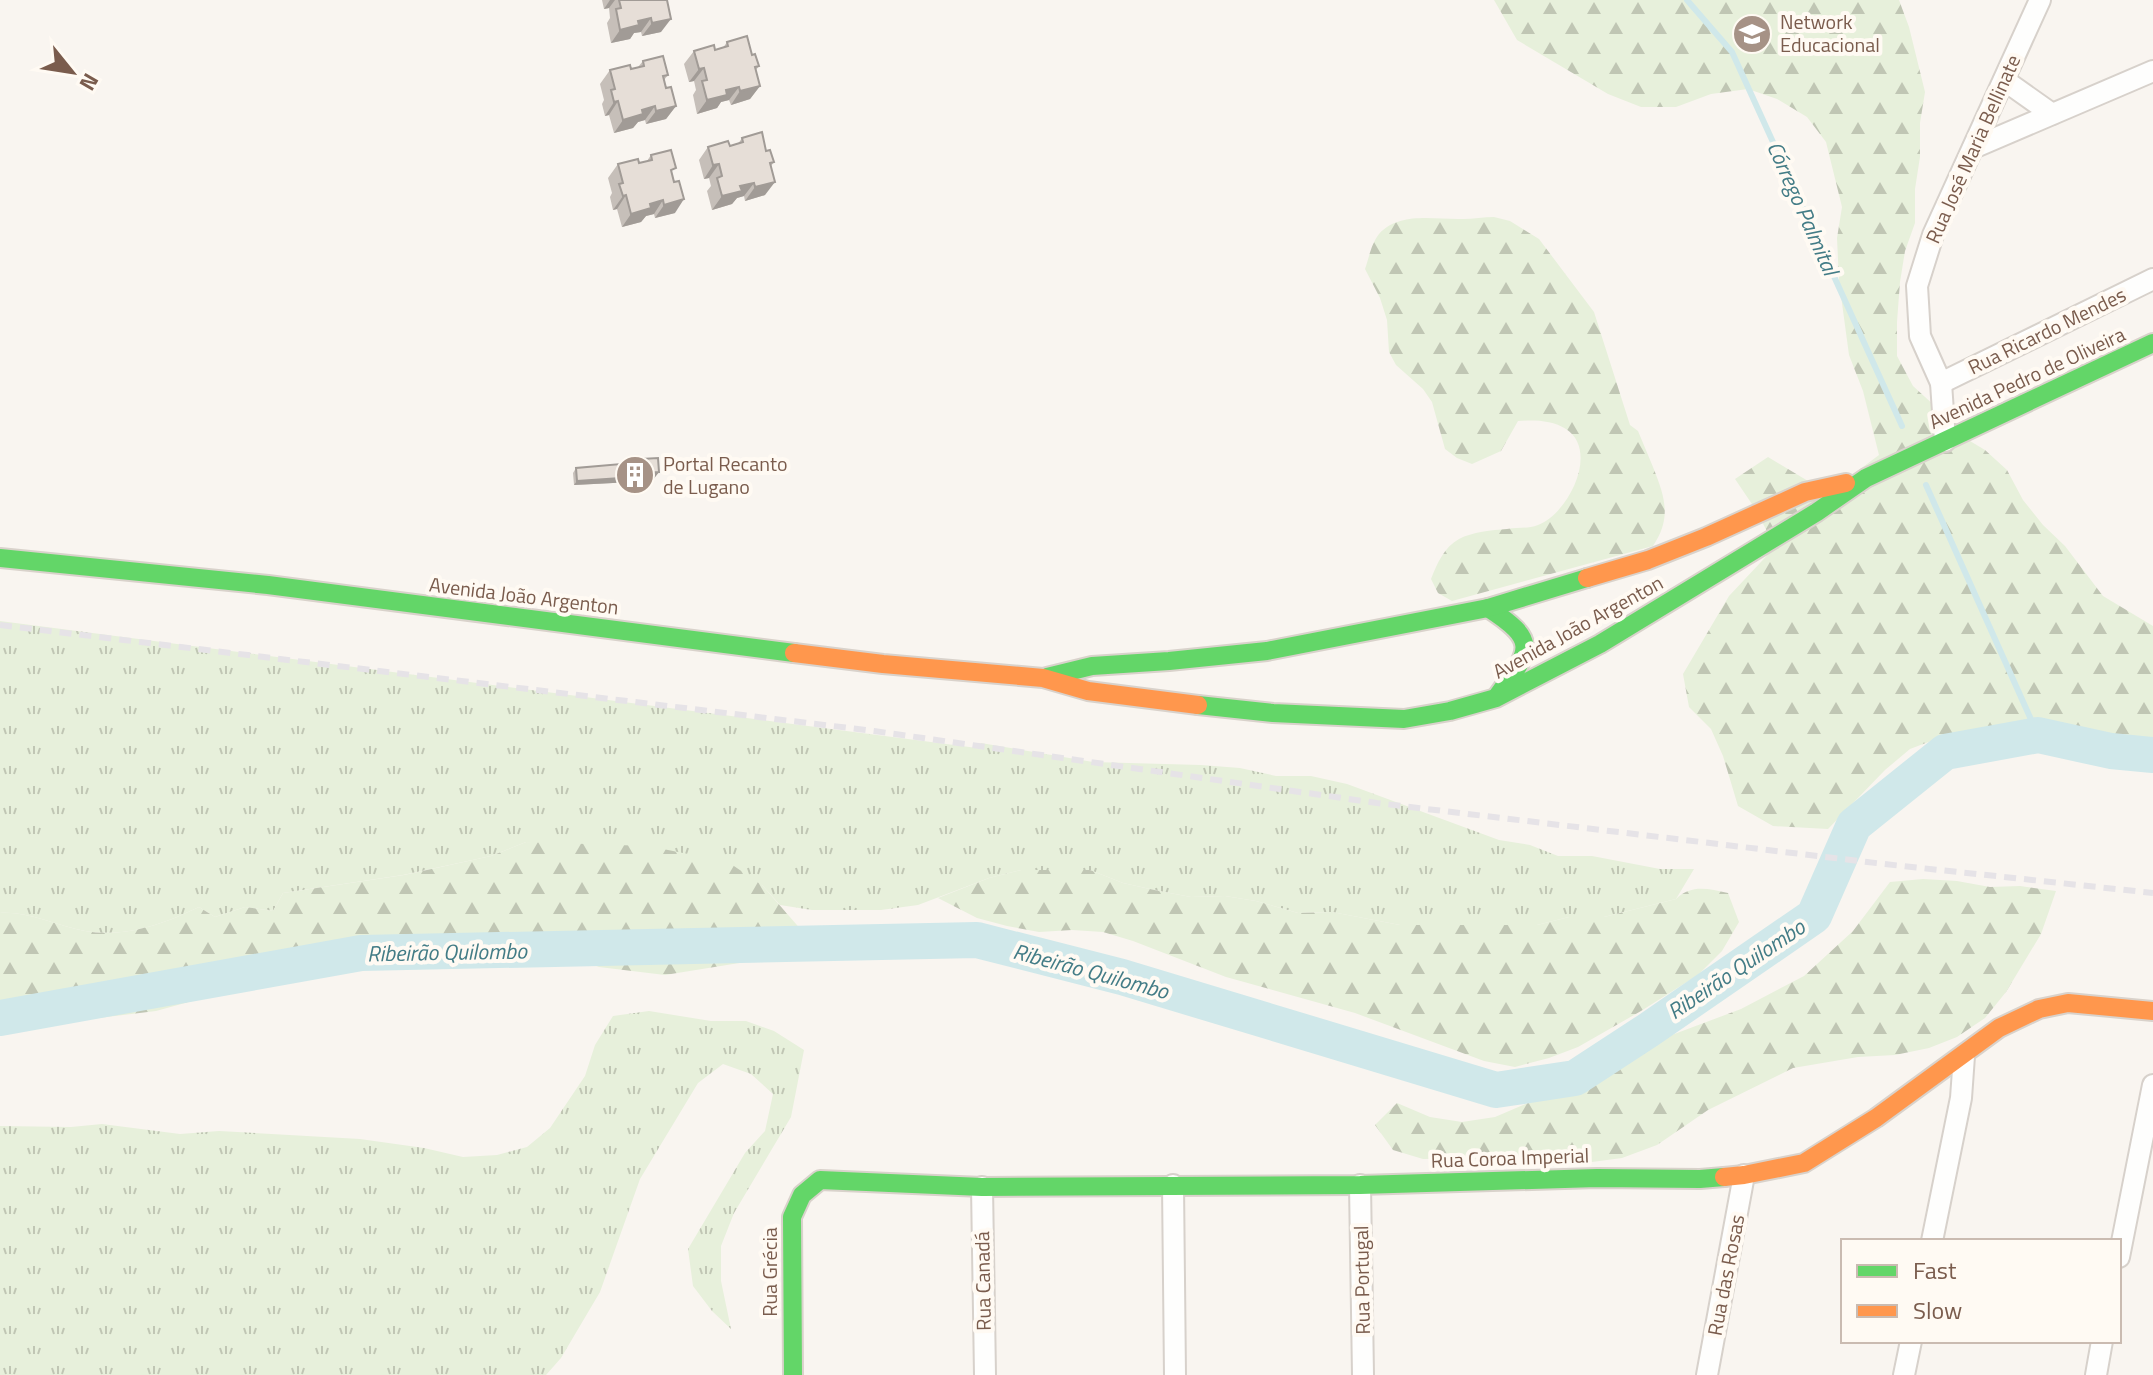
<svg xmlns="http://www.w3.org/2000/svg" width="2153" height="1375" viewBox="0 0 2153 1375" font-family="'Titillium Web',sans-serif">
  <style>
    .grass { fill: url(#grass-tufts) }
    .forest { fill: url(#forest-firs) }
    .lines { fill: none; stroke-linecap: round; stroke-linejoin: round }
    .stream { stroke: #d0e8ea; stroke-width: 6 }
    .river { stroke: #d0e8ea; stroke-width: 36 }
    .street-casing { stroke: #d7d1cb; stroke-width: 24 }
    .fast-casing { stroke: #d9d2cb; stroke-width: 22 }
    .slow-casing { stroke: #d9d2cb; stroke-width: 22 }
    .street { stroke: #fefefd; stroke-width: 20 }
    .fast { stroke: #63d668; stroke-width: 18 }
    .slow { stroke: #ff974d; stroke-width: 18 }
    .rail { stroke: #e6e3e7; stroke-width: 6; stroke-dasharray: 12 8; stroke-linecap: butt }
    .wall { fill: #c6bfb9 }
    .shaded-wall { fill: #a19b96 }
    .building { fill: #e6ded7; stroke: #a19b96; stroke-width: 2 }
    .labels { text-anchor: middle; stroke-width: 8; stroke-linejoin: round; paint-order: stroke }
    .poi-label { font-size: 20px; fill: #7a5c4d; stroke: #fffaf3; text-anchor: start }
    .street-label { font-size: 20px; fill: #7a5c4d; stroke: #fffaf3 }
    .water-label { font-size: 22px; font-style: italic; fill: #437c86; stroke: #fffaf3 }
  </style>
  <defs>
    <pattern id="grass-tufts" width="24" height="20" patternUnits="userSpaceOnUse" patternTransform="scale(2)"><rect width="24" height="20" fill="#e7f0db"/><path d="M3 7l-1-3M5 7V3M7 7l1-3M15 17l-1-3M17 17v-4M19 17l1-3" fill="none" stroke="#c0c6b4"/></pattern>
    <pattern id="forest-firs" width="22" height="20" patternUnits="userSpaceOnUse" patternTransform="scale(2)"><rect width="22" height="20" fill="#e7f0db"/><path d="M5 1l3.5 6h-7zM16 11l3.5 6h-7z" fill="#c0c6b4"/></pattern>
  </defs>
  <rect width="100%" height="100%" fill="#f9f5f0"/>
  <g class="grass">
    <path d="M0,621L977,748L981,743L1093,762L1201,765L1240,768L1276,776H1311L1347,784L1499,840L1530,845L1558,856H1592L1660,869H1694L1676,899L1604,917H1569L1537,925H1400L1332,912L1298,913L1256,901L1225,896L1191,897L1159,891L1123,883L1090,870H1021L989,878L918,905L881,910H812L780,905L762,885L526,842L491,856L403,875L283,893L273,911L245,907L215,917L199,907C164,924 125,938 85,931C56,926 29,911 0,913Z"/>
    <path d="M649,1011L711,1021H746L774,1031L804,1050L791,1117L734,1213L721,1246V1281L731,1329L712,1311L693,1286L688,1249L745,1153L765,1131L773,1094L751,1074L723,1064L698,1083L640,1179L600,1292L561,1358L546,1375H0V1126L71,1127L102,1124L180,1134L219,1131L360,1139L424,1148L463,1157L497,1155L527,1147L550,1128L585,1076L595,1045L613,1016Z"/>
  </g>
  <g class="forest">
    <path d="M1494,0H1899L1909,27L1925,92L1920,123V157L1915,189V223L1905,251L1900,282L1897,322V356L1913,386L1936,407L1955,432L1985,450L2007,470L2023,500L2043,525L2065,546L2103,596L2153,626V760L2069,735L2037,736L2004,732L1939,738L1910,749L1885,770L1828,829L1773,826L1738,806L1723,756L1711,729L1689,707L1683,674L1729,596L1775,547L1756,510L1735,479L1768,457L1828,493L1879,455L1863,391L1849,355L1839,281L1837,238L1842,207L1826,142L1807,117L1777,99L1748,89L1711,94L1676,107H1641L1608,94L1517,40Z"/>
    <path d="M1494,217L1510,221L1539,239L1594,312L1630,425L1638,431C1643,443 1648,455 1653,467C1665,497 1672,518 1653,546L1452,601L1438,593L1431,579C1437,564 1444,547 1459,539C1472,532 1492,530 1507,529C1518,527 1527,529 1538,525C1568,514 1600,451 1566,429C1552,420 1534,420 1518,421L1501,451L1472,464L1457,458L1445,449L1432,402L1423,389L1396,365L1389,352L1387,320L1380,298L1365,269C1369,258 1371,244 1379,234C1400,211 1435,220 1463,219C1473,219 1484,217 1494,217Z"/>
    <path d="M526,842L648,846L728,862L762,885L803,932L797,947L782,956L665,975L599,967L551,948L481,946L377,963L316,967L156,1011L0,1030V913C29,911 56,926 85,931C125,938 164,924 199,907L215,917L245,907L273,911L283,893L404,875L491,856Z"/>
    <path d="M1021,870H1090L1123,883L1159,891L1191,897L1225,896L1256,901L1298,913L1332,912L1400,925H1537L1569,917H1604L1676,899C1692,884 1708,889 1728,893L1739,922L1722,951L1698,975L1641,1011L1578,1047L1549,1058L1515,1067L1484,1061L1355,1013L1226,977L1133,941L1103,932L1072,930L1039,932L1007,926L977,918L938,898L989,878Z"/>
    <path d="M1923,879L1957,881L1990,887L2020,886L2056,891L2041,934L2006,992L1985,1018L1957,1037L1929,1048L1895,1055L1858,1057L1793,1068L1708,1110L1657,1145L1622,1158L1592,1162L1559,1161L1526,1158L1423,1159L1393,1150L1375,1125L1397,1103L1430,1117L1462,1122L1495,1117L1588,1077L1653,1042L1741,1009L1804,976L1853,931L1890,882Z"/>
  </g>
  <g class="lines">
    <g class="stream">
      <path d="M1687,0L1732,52L1902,426"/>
      <path d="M1926,485L2038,735"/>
    </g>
    <path class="river" d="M0,1018L361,953L977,940L1122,977L1496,1090L1575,1078L1647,1031L1814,916L1854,825L1945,752L2038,735L2111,751L2153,755"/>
    <defs>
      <g id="street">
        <path d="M2004,80L2052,114"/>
        <path d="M1973,148L2153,71"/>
        <path d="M1941,383L2153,279"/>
        <path d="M1945,441L1941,383L1920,336L1917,286L1933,235L2040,0"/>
        <path d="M1173,1185L1175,1375"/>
        <path d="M1360,1185L1363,1375"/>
        <path d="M982,1187L985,1375"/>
        <path d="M1932,1241L1961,1098L1964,1056"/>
        <path d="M2119,1257L2153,1085"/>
        <path d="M1707,1375L1744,1175"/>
        <path d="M1904,1375L1911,1341"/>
        <path d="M2096,1375L2102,1341"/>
      </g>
      <g id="fast">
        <path d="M0,558L268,585L794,653"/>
        <path d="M1488,608C1539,641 1531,650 1498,695"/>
        <path d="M1047,677L1092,666L1169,661L1267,651L1488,608L1587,578"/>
        <path d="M1198,705L1273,713L1404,719L1450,711L1496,698L1600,644L1817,512L1866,478L2153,343"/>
        <path d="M793,1375L792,1217L802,1195L820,1180L982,1187L1360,1185L1597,1178L1700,1179L1724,1177"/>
      </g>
      <g id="slow">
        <path d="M1587,578L1648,560L1706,537L1805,492L1846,483"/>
        <path d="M794,653L883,664L1043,678L1088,691L1198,705"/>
        <path d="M1724,1177L1744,1175L1804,1163L1876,1118L1999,1028L2039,1009L2068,1003L2153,1011"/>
      </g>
    </defs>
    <use href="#street" class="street-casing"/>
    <use href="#fast" class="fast-casing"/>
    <use href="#slow" class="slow-casing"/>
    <use href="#street" class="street"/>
    <use href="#fast" class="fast"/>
    <use href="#slow" class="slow"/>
    <path class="rail" d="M0,625L874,731L1377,803L1884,864L2153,893"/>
  </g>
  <g class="wall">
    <path d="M602,0H667L661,32L642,36L641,32L634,33L630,39L611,43L607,23L610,18L609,8L604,9Z"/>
    <path d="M727,42L752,55L759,66L756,70L760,86L750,99L731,105L729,100L721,102L717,108L697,114L693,95L696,90L694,81L689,82L684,64L694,51L715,50L723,48Z"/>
    <path d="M643,61L668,75L664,80L666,88L676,106L666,119L646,124L645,120L638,122L633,128L614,133L609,115L605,116L602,104L604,100L600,84L610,70L631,69L638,67Z"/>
    <path d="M742,138L766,151L774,162L771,166L765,195L745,201L744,196L737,198L732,204L712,210L707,191L711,186L709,178L704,179L699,160L708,147L730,146L738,144Z"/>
    <path d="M651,155L672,174L675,213L655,218L654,214L646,216L641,222L622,227L617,209L613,210L610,197L612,193L608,178L618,164L639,163L647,161Z"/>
    <path d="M624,460L659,472L652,481L574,485L573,473L576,468L621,464Z"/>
  </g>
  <g class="shaded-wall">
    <path d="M610,0H615L609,8L604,9Z"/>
    <path d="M651,18L641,32L634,33L630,39L611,43L620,30L638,21Z"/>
    <path d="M671,19L661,32L642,36L652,23Z"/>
    <path d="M704,68L694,81L689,82L699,69Z"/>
    <path d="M760,86L750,99L731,105L740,91Z"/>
    <path d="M739,87L729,100L721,102L717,108L697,114L707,100L726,90Z"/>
    <path d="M618,101L609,115L605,116L614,102Z"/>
    <path d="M655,106L645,120L638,122L633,128L614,133L623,120L642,110Z"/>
    <path d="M676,106L666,119L646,124L656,111Z"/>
    <path d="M719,164L709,178L704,179L713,165Z"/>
    <path d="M775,182L765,195L745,201L755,187Z"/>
    <path d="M754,183L744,196L737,198L732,204L712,210L722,196L740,186Z"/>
    <path d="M626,195L617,209L613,210L623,196Z"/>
    <path d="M684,199L675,213L655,218L664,205Z"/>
    <path d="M663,200L654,214L646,216L641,222L622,227L631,214L650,204Z"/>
    <path d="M659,472L652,481L574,485L577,481L621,478L625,474Z"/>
  </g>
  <g class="building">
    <path d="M619,0H667L671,19L652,23L651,18L638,21L639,25L620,30L616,9L621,8Z"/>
    <path d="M747,36L752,55L755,54L759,66L755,67L760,86L740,91L739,87L726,90L727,95L707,100L702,81L707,80L704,68L699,69L694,51L714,45L715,50L728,46L727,42Z"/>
    <path d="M663,56L668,75L663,76L666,88L671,87L676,106L656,111L655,106L642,110L643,114L623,120L618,101L614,102L611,90L615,89L610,70L630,65L631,69L644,66L643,61Z"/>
    <path d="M762,132L766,151L770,150L774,162L770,163L775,182L755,187L754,183L740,186L742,191L722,196L717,178L722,176L719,164L713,165L708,147L728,141L730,146L743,142L742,138Z"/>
    <path d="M671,150L676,168L671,170L674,182L679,181L684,199L664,205L663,200L650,204L651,208L631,214L626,195L623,196L619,184L623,183L618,164L638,159L639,163L652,160L651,155Z"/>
    <path d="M658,458L659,472L625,474L624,460Z"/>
    <path d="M621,464V478L577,481L576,468Z"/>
  </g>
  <defs>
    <symbol id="school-disc" viewBox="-11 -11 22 22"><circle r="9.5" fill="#a69286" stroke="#fffaf3"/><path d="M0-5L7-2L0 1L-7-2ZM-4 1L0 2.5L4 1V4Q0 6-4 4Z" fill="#fff"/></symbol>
    <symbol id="building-disc" viewBox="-11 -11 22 22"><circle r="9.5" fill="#a69286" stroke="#fffaf3"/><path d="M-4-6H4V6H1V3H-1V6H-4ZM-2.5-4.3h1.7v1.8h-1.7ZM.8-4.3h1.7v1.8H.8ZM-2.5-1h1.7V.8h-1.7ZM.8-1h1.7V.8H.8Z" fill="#fff"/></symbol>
  </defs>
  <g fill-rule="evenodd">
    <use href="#school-disc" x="1730" y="12" width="44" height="44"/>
    <use href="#building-disc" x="613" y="453" width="44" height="44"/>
  </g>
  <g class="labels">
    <g class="poi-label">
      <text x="1780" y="29">Network<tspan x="1780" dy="23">Educacional</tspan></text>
      <text x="663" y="471">Portal Recanto<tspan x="663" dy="23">de Lugano</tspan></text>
    </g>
    <g class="street-label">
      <text transform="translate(1973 149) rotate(-66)" y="7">Rua José Maria Bellinate</text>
      <text transform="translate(2047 331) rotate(-26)" y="7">Rua Ricardo Mendes</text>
      <text transform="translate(2027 378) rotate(-25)" y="7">Avenida Pedro de Oliveira</text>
      <text transform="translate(524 596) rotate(7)" y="7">Avenida João Argenton</text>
      <text transform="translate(1578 627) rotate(-29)" y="7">Avenida João Argenton</text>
      <text transform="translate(1510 1158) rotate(-2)" y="7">Rua Coroa Imperial</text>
      <text transform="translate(770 1272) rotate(-90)" y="7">Rua Grécia</text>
      <text transform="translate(1726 1275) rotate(-79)" y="7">Rua das Rosas</text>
      <text transform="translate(1362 1280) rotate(-91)" y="7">Rua Portugal</text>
      <text transform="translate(983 1281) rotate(-91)" y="7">Rua Canadá</text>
    </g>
    <g class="water-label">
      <text transform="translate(1803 208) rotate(66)" y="8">Córrego Palmital</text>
      <text transform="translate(447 952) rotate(-1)" y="8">Ribeirão Quilombo</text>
      <text transform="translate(1736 969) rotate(-34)" y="8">Ribeirão Quilombo</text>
      <text transform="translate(1091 971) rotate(15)" y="8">Ribeirão Quilombo</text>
    </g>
  </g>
  <rect x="1841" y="1239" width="280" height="104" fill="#fffaf3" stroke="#cabbb1" stroke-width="2"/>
  <rect x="1857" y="1265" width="40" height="12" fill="#63d668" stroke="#cabbb1" stroke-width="2"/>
  <text x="1913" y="1279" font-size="24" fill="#7a5c4d">Fast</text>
  <rect x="1857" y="1305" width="40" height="12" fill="#ff974d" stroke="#cabbb1" stroke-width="2"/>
  <text x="1913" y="1319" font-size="24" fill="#7a5c4d">Slow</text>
  <g transform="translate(72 72) rotate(120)" stroke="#fffaf3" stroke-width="6" paint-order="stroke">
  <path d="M0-6L14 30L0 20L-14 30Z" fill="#7a5c4d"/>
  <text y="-12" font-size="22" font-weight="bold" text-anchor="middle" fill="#7a5c4d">N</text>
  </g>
</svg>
